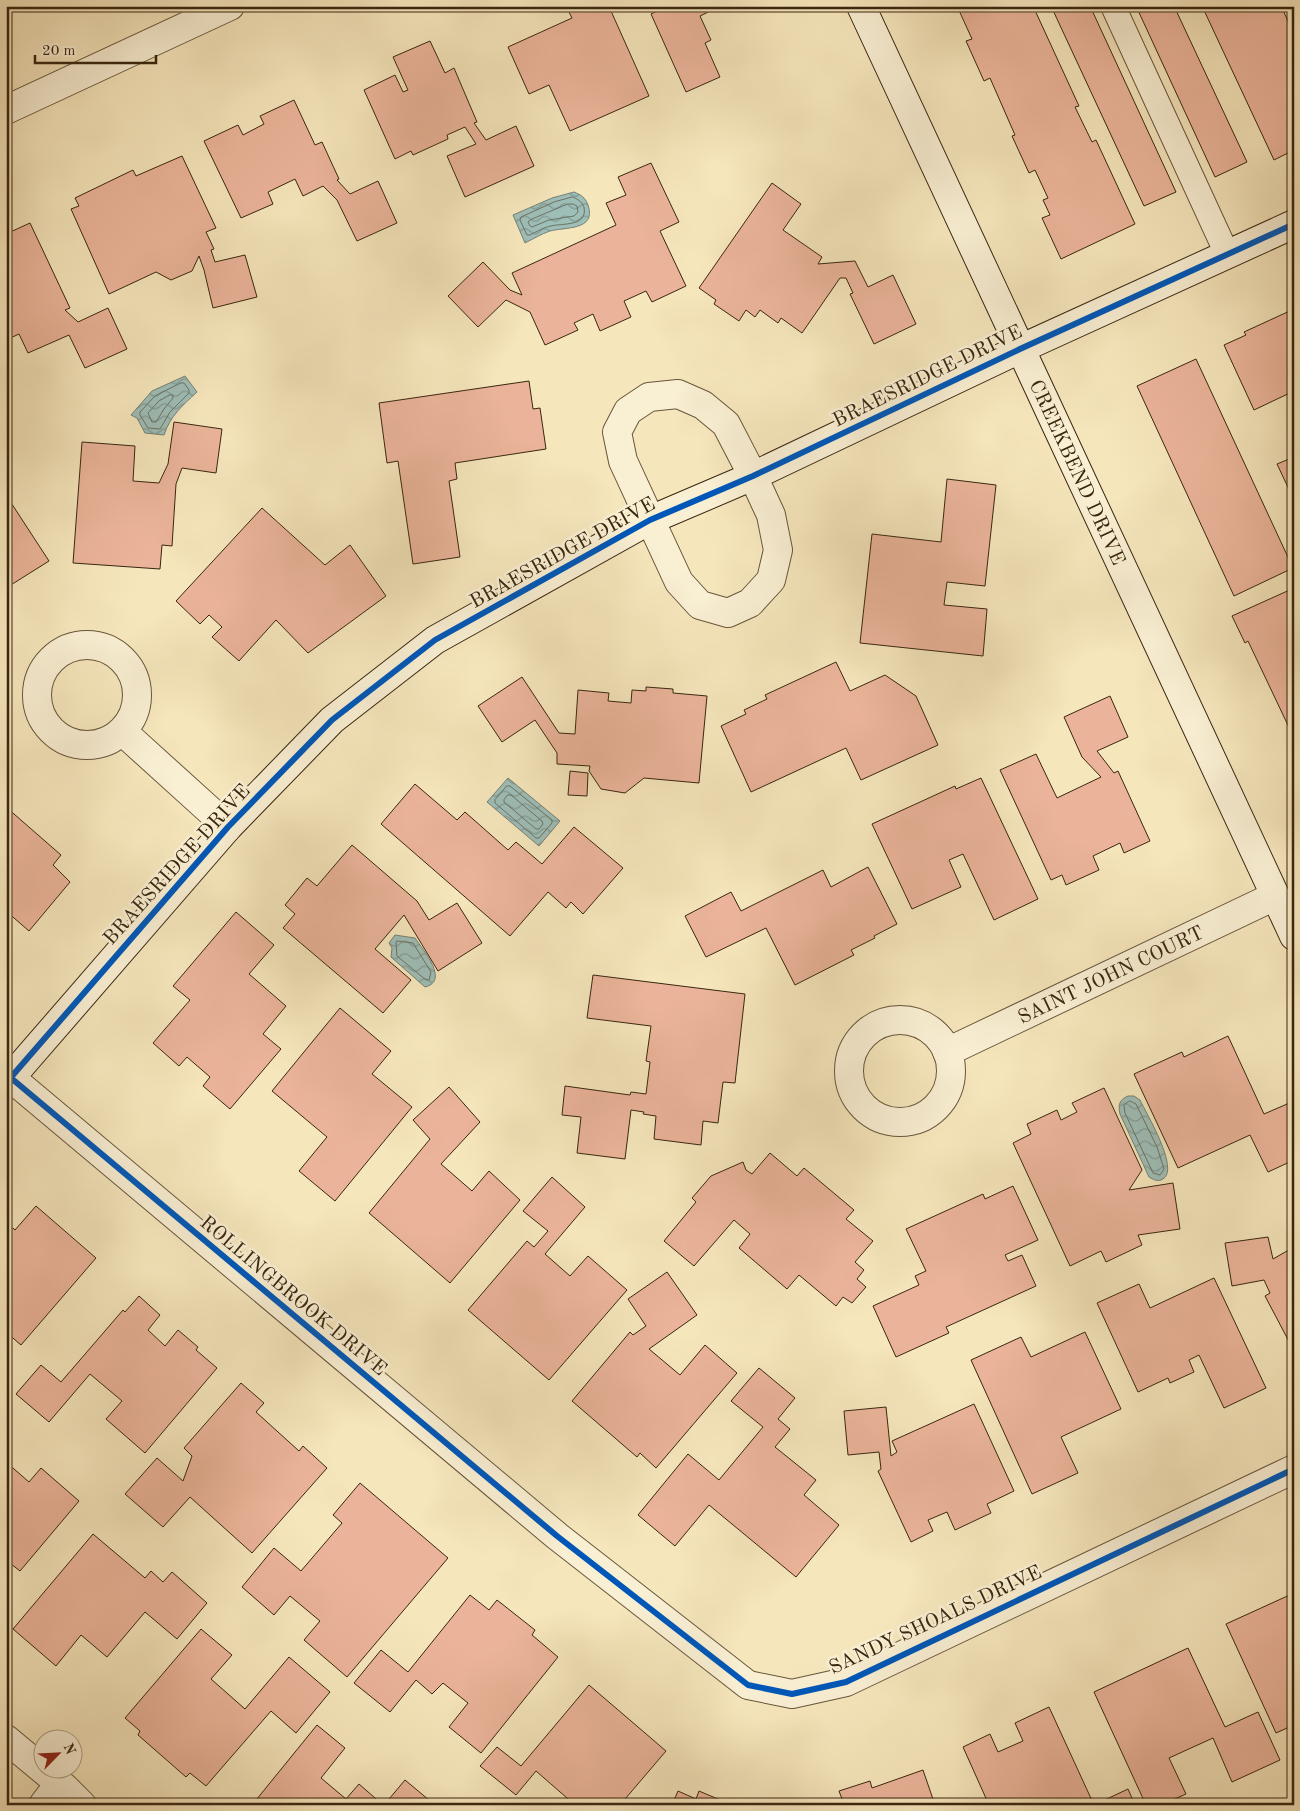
<svg xmlns="http://www.w3.org/2000/svg" width="1300" height="1811" viewBox="0 0 1300 1811" font-family="'Old Standard TT',serif">
  <style>
    .water { fill: url(#water-waves); stroke: #768175 }
    .lines { fill: none; stroke-linecap: round; stroke-linejoin: round }
    .shore { stroke: #6c7264; stroke-width: 1 }
    .building { fill: #ebb49a; stroke: #392610 }
    .lane-casing { stroke: #68563b; stroke-width: 26 }
    .street-casing { stroke: #68563b; stroke-width: 30 }
    .secondary-casing { stroke: #392610; stroke-width: 30 }
    .lane { stroke: #f9efd3; stroke-width: 24 }
    .street { stroke: #f9efd3; stroke-width: 28 }
    .secondary { stroke: #f9efd3; stroke-width: 28 }
    .cycleway-casing { stroke: #f9efd3; stroke-width: 9 }
    .cycleway { stroke: #0057b8; stroke-width: 6 }
    .labels { text-anchor: middle; stroke-width: 5; stroke-linejoin: round; paint-order: stroke }
    .street-label { font-size: 20px; fill: #392610; stroke: #f9efd3 }
  </style>
  <defs>
    <pattern id="water-waves" width="16" height="10" patternUnits="userSpaceOnUse" patternTransform="scale(1.25)"><rect width="16" height="10" fill="#9ebeb8"/><path d="M0 5q4-4 8 0t8 0" fill="none" stroke="#829a94"/></pattern>
  </defs>
  <rect width="100%" height="100%" fill="#f6e6bc"/>
  <filter id="stains"><feTurbulence type="fractalNoise" baseFrequency=".004" numOctaves="4"/><feColorMatrix values="0 0 0 0 .2 0 0 0 0 .09 0 0 0 0 .02 0 0 0 .5 -.17"/></filter>
  <radialGradient id="worn" r=".72"><stop offset=".6" stop-color="#630" stop-opacity="0"/><stop offset="1" stop-color="#630" stop-opacity=".3"/></radialGradient>
  <g class="water">
    <path d="M574,192C581,195 585,197 588,205C597,231 564,227 550,231C541,234 533,239 525,243L513,215L552,198Z"/>
    <path d="M185,376L197,392C183,405 170,416 164,435L145,433L137,418L131,415L152,391Z"/>
    <path d="M508,778L560,821L539,846L487,802Z"/>
    <path d="M395,935L415,938C423,950 450,981 425,987L391,957L392,948L389,943Z"/>
    <path d="M1128,1096H1134L1140,1100C1146,1113 1180,1169 1163,1179C1158,1182 1154,1180 1149,1177L1120,1114C1118,1105 1119,1100 1128,1096Z"/>
  </g>
  <g class="lines">
    <g class="shore">
      <path d="M573,197C578,199 582,202 584,207C588,227 562,223 551,226C544,227 536,232 530,235H527L520,220L521,217L554,202Z"/>
      <path d="M568,204H573L577,206L578,212L574,216L549,220L532,227L530,226L528,222L530,220Z"/>
      <path d="M181,383H184L189,390V393L170,412L160,429L148,428L140,415V412L155,396Z"/>
      <path d="M170,395H173V398L164,409L156,422H152L148,413L159,401Z"/>
      <path d="M507,786H510L552,820V823L539,838H536L495,803V800Z"/>
      <path d="M508,795H511L542,821L543,824L539,829H536L504,802V800Z"/>
      <path d="M397,941L413,943L431,972L429,980H426L397,956L396,943Z"/>
      <path d="M1130,1101L1136,1104L1157,1147L1164,1169L1160,1175L1153,1173L1125,1113L1124,1105Z"/>
    </g>
  </g>
  <g class="building">
    <path d="M566,6H617L618,8L611,11L649,96L570,131L549,85L529,94L508,47L572,18Z"/>
    <path d="M668,6H721L700,16L711,40L705,43L720,77L686,92L651,14Z"/>
    <path d="M957,6H1033L1079,106L1075,107L1092,142L1096,140L1135,224L1061,259L1042,218L1050,215L1043,200L1048,198L1035,170L1029,173L1012,136L1015,135L990,78L984,81L966,41L972,39Z"/>
    <path d="M1051,6H1090L1176,192L1144,206Z"/>
    <path d="M1136,6H1174L1247,162L1215,177Z"/>
    <path d="M1202,6H1281L1294,34V150L1274,160Z"/>
    <path d="M430,41L445,73L454,68L477,122L474,123L486,140L516,126L534,166L465,197L447,156L476,144L465,127L447,135L448,139L413,155L411,151L395,159L364,90L395,75L403,92L408,90L393,57Z"/>
    <path d="M294,100L315,145L322,142L339,179L337,180L350,194L378,181L397,223L357,241L337,200L323,186L303,196L295,179L268,192L273,204L241,218L204,141L238,125L243,135L264,124L260,116Z"/>
    <path d="M182,156L216,228L206,232L214,249L211,250L215,262L245,255L257,297L213,308L204,270L199,256L192,271L171,280L156,272L109,294L71,209L79,206L75,198L133,170L136,176Z"/>
    <path d="M651,163L679,222L660,231L686,286L652,302L646,291L624,301L631,317L600,331L593,314L574,323L578,330L545,345L530,312L506,300L478,327L448,296L483,262L510,290L522,295L512,273L616,225L606,203L626,195L618,177Z"/>
    <path d="M772,183L801,204L783,230L822,257L818,264L855,261L868,287L893,275L916,324L874,344L850,294L853,293L846,278H840L802,333L781,318L778,323L760,310L755,317L746,310L739,321L714,304L716,300L699,288Z"/>
    <path d="M30,223L70,308L65,310L78,322L108,308L127,349L85,368L69,335L28,353L19,334L6,340V234Z"/>
    <path d="M1294,309V391L1254,410L1224,345L1246,335L1244,332Z"/>
    <path d="M1196,359L1293,568L1234,596L1137,386Z"/>
    <path d="M529,381L533,409L540,408L546,449L455,463L457,479L449,481L460,557L413,564L398,461L387,463L379,403Z"/>
    <path d="M174,422L222,429L216,473L182,468L176,484L172,546L162,545L160,569L73,563L82,442L135,446L133,481L159,483L168,464Z"/>
    <path d="M1294,457V500L1277,464Z"/>
    <path d="M947,479L996,485L985,586L947,582L944,605L987,609L983,656L860,643L872,534L941,542Z"/>
    <path d="M6,495L49,561L6,588Z"/>
    <path d="M262,508L325,565L350,545L386,596L308,653L276,620L239,661L212,637L222,627L209,615L200,624L176,601Z"/>
    <path d="M1294,588V738L1248,641L1245,643L1232,616Z"/>
    <path d="M836,662L850,691L885,675L916,696L938,745L861,780L846,748L751,792L721,726L746,714L744,710L767,699L765,695Z"/>
    <path d="M522,677L559,733L575,734L578,690L609,693L608,701L631,703L632,690L646,691V687L673,689V693L707,696L699,783L644,778L625,793L601,789L589,771L590,766L557,764V753L535,720L502,742L478,706Z"/>
    <path d="M1110,696L1128,737L1097,751L1114,773L1118,771L1150,841L1124,853L1120,843L1093,856L1099,870L1066,885L1062,875L1051,880L1000,770L1036,754L1057,798L1101,777L1082,757L1064,717Z"/>
    <path d="M570,771L588,773L587,796L568,795Z"/>
    <path d="M981,778L1038,899L994,920L963,854L949,860L961,887L912,909L872,824L955,786L956,789Z"/>
    <path d="M415,784L457,820L465,812L508,850L516,842L542,864L574,827L623,868L583,914L571,902L566,908L548,892L510,936L381,824Z"/>
    <path d="M6,807L61,855L53,865L70,882L29,931L6,911Z"/>
    <path d="M352,845L417,901L429,920L457,903L482,943L438,971L404,915L375,949L411,980L383,1013L283,928L295,914L285,905L307,878L317,886Z"/>
    <path d="M868,867L897,924L874,936L875,938L851,950L854,955L795,985L766,928L706,957L685,916L731,892L741,911L823,870L831,887Z"/>
    <path d="M236,912L274,945L249,974L286,1006L263,1034L281,1049L230,1109L203,1086L210,1077L187,1057L179,1066L153,1043L190,1000L173,986Z"/>
    <path d="M593,975L745,994L735,1083L723,1082L718,1123L703,1121L701,1145L654,1139L656,1116L643,1114L644,1112L631,1110L625,1159L577,1153L581,1117L562,1115L565,1086L630,1095L631,1092L646,1094L650,1062L646,1061L651,1026L587,1018Z"/>
    <path d="M340,1008L391,1051L372,1074L412,1107L335,1201L299,1171L327,1137L272,1091Z"/>
    <path d="M1228,1036L1264,1114L1294,1101V1160L1268,1172L1250,1135L1178,1168L1134,1074L1182,1052L1184,1057Z"/>
    <path d="M449,1087L480,1122L441,1164L472,1191L489,1171L520,1200L450,1283L369,1213L430,1139L413,1120Z"/>
    <path d="M1104,1088L1142,1170L1129,1190L1173,1183L1180,1229L1138,1235L1142,1245L1106,1262L1101,1251L1070,1266L1013,1143L1031,1134L1027,1124L1057,1110L1061,1120L1077,1112L1072,1103Z"/>
    <path d="M770,1153L797,1176L804,1168L854,1210L846,1219L873,1241L855,1262L864,1270L857,1279L866,1287L852,1303L843,1297L836,1306L799,1275L787,1289L739,1248L750,1234L734,1220L694,1266L664,1241L696,1202L692,1198L711,1176L743,1162L746,1170L752,1174Z"/>
    <path d="M552,1177L585,1207L545,1254L570,1276L588,1256L627,1290L549,1380L468,1310L527,1241L534,1247L548,1231L523,1211Z"/>
    <path d="M1013,1186L1038,1240L1005,1255L1008,1261L1022,1255L1036,1286L946,1327L949,1333L896,1357L873,1306L919,1285L915,1276L926,1271L906,1229L983,1194L985,1199Z"/>
    <path d="M36,1206L96,1258L21,1345L6,1332V1229L13,1228L15,1230Z"/>
    <path d="M1268,1237L1273,1259L1294,1247V1351L1265,1296L1270,1293L1264,1280L1232,1286L1225,1243Z"/>
    <path d="M667,1272L697,1315L649,1349L680,1375L705,1345L737,1373L656,1468L640,1453L637,1457L572,1401L630,1332L633,1335L646,1326L628,1299Z"/>
    <path d="M1214,1278L1266,1388L1224,1408L1199,1355L1189,1360L1194,1372L1170,1383L1168,1378L1138,1392L1097,1303L1139,1284L1150,1308Z"/>
    <path d="M139,1296L160,1315L148,1330L165,1346L178,1330L198,1347L196,1350L217,1368L145,1453L106,1419L122,1401L90,1374L49,1422L16,1394L41,1365L61,1382L123,1310L125,1312Z"/>
    <path d="M1085,1332L1121,1409L1061,1437L1078,1473L1032,1494L971,1360L1021,1337L1031,1357Z"/>
    <path d="M759,1368L795,1398L778,1419L790,1429L775,1447L816,1480L804,1495L839,1525L796,1577L709,1505L675,1546L638,1515L688,1454L719,1480L763,1427L731,1401Z"/>
    <path d="M241,1383L264,1403L256,1412L299,1451L303,1446L327,1468L252,1553L190,1497L163,1527L125,1494L157,1458L183,1481L192,1456L184,1448Z"/>
    <path d="M974,1404L1014,1491L987,1504L991,1513L955,1530L947,1512L928,1520L933,1531L911,1542L878,1471L881,1469L879,1452L848,1455L844,1411L886,1407L891,1456L897,1452L892,1441Z"/>
    <path d="M6,1462L29,1482L41,1468L79,1501L20,1571L6,1560Z"/>
    <path d="M360,1483L448,1558L347,1677L304,1640L320,1621L290,1596L274,1615L242,1587L274,1548L301,1571L342,1523L333,1515Z"/>
    <path d="M93,1534L145,1578L151,1571L163,1582L172,1572L207,1603L177,1639L145,1612L107,1657L81,1635L56,1666L13,1629Z"/>
    <path d="M1294,1593V1725L1276,1733L1226,1624Z"/>
    <path d="M470,1595L489,1610L497,1600L535,1630L532,1635L558,1657L481,1753L449,1727L468,1703L443,1683L432,1694L416,1680L390,1712L354,1683L381,1650L408,1672Z"/>
    <path d="M201,1629L232,1655L211,1679L245,1709L289,1657L330,1692L296,1733L271,1711L206,1786L190,1773L186,1777L138,1735L140,1731L125,1718Z"/>
    <path d="M1188,1648L1225,1727L1258,1712L1280,1760L1232,1782L1213,1738L1169,1758L1186,1794L1161,1805H1146L1094,1692Z"/>
    <path d="M589,1685L666,1751L620,1805H575L536,1771L516,1795L480,1766L497,1747L521,1766Z"/>
    <path d="M1049,1707L1094,1805H989L963,1747L990,1734L998,1752L1023,1741L1015,1723Z"/>
    <path d="M317,1725L345,1748L321,1778L346,1799L359,1784L383,1805H252Z"/>
    <path d="M923,1770L935,1805H824L842,1799L839,1791L870,1781L872,1788Z"/>
    <path d="M405,1780L435,1805H384Z"/>
    <path d="M1128,1789L1135,1805H1094Z"/>
    <path d="M678,1791L696,1799L699,1791L732,1805H672Z"/>
  </g>
  <g class="lines">
    <defs>
      <path id="lane" d="M1113,6L1227,254"/>
      <g id="street">
        <path d="M6,110L230,6"/>
        <path d="M678,394L703,405L726,424L753,476L771,515L778,550L771,580L750,603L728,613L700,605L679,582L623,461L617,432L628,411L649,397Z"/>
        <circle cx="87" cy="695" r="50"/>
        <path d="M122,731L228,827"/>
        <circle cx="900" cy="1071" r="51"/>
        <path id="s1" d="M947,1052L1275,896"/>
        <path d="M11,1078L557,1536L748,1685L792,1694L846,1682L1294,1469"/>
        <path d="M6,1739L65,1788L82,1805"/>
        <path d="M43,1805L59,1784"/>
      </g>
      <g id="secondary">
        <path id="s2" d="M861,6L1294,936"/>
        <path d="M6,1083L228,827L332,720L435,640L650,520L753,476L1020,349L1294,224"/>
      </g>
    </defs>
    <use href="#lane" class="lane-casing"/>
    <use href="#street" class="street-casing"/>
    <use href="#secondary" class="secondary-casing"/>
    <use href="#lane" class="lane"/>
    <use href="#street" class="street"/>
    <use href="#secondary" class="secondary"/>
    <defs>
      <g id="cycleway">
        <path d="M11,1078L557,1536L748,1685L792,1694L846,1682L1294,1469"/>
        <path d="M6,1083L228,827L332,720L435,640L650,520L753,476L1020,349L1294,224"/>
      </g>
    </defs>
    <use href="#cycleway" class="cycleway-casing"/>
    <use href="#cycleway" class="cycleway"/>
  </g>
  <g class="labels">
    <g class="street-label">
      <text transform="translate(927 375) rotate(-26)" y="7">BRAESRIDGE DRIVE</text>
      <text dy="7" stroke="none"><textPath href="#s2" startOffset="514">CREEKBEND DRIVE</textPath></text>
      <text transform="translate(562 552) rotate(-29)" y="7">BRAESRIDGE DRIVE</text>
      <text transform="translate(176 864) rotate(-48)" y="7">BRAESRIDGE DRIVE</text>
      <text dy="7" stroke="none"><textPath href="#s1" startOffset="181">SAINT JOHN COURT</textPath></text>
      <text transform="translate(294 1295) rotate(40)" y="7">ROLLINGBROOK DRIVE</text>
      <text transform="translate(935 1619) rotate(-25)" y="7">SANDY SHOALS DRIVE</text>
    </g>
  </g>
  <rect width="1300" height="1811" fill="none" stroke="#f6e6bc" stroke-width="25"/>
  <rect x="8" y="8" width="1285" height="1796" fill="none" stroke="#392610" stroke-width="2.5"/>
  <rect x="12" y="12" width="1275" height="1786" fill="none" stroke="#392610"/>
  <g transform="translate(58 1754) rotate(66)"><circle r="24" fill="#f9efd3" stroke="#ac9f85"/>
  <path d="M0-4L9 19L0 12L-9 19Z" fill="#8f2418"/>
  <text y="-8" font-size="14" font-weight="bold" text-anchor="middle" fill="#392610">N</text>
  </g>
  <path d="M35 55v8h121v-8" fill="none" stroke="#392610" stroke-width="2.5"/>
  <text x="42" y="55" font-size="15" fill="#392610" stroke="#f9efd3" stroke-width="4" paint-order="stroke">20 m</text>
  <rect width="100%" height="100%" filter="url(#stains)"/>
  <rect width="100%" height="100%" fill="url(#worn)"/>
</svg>
